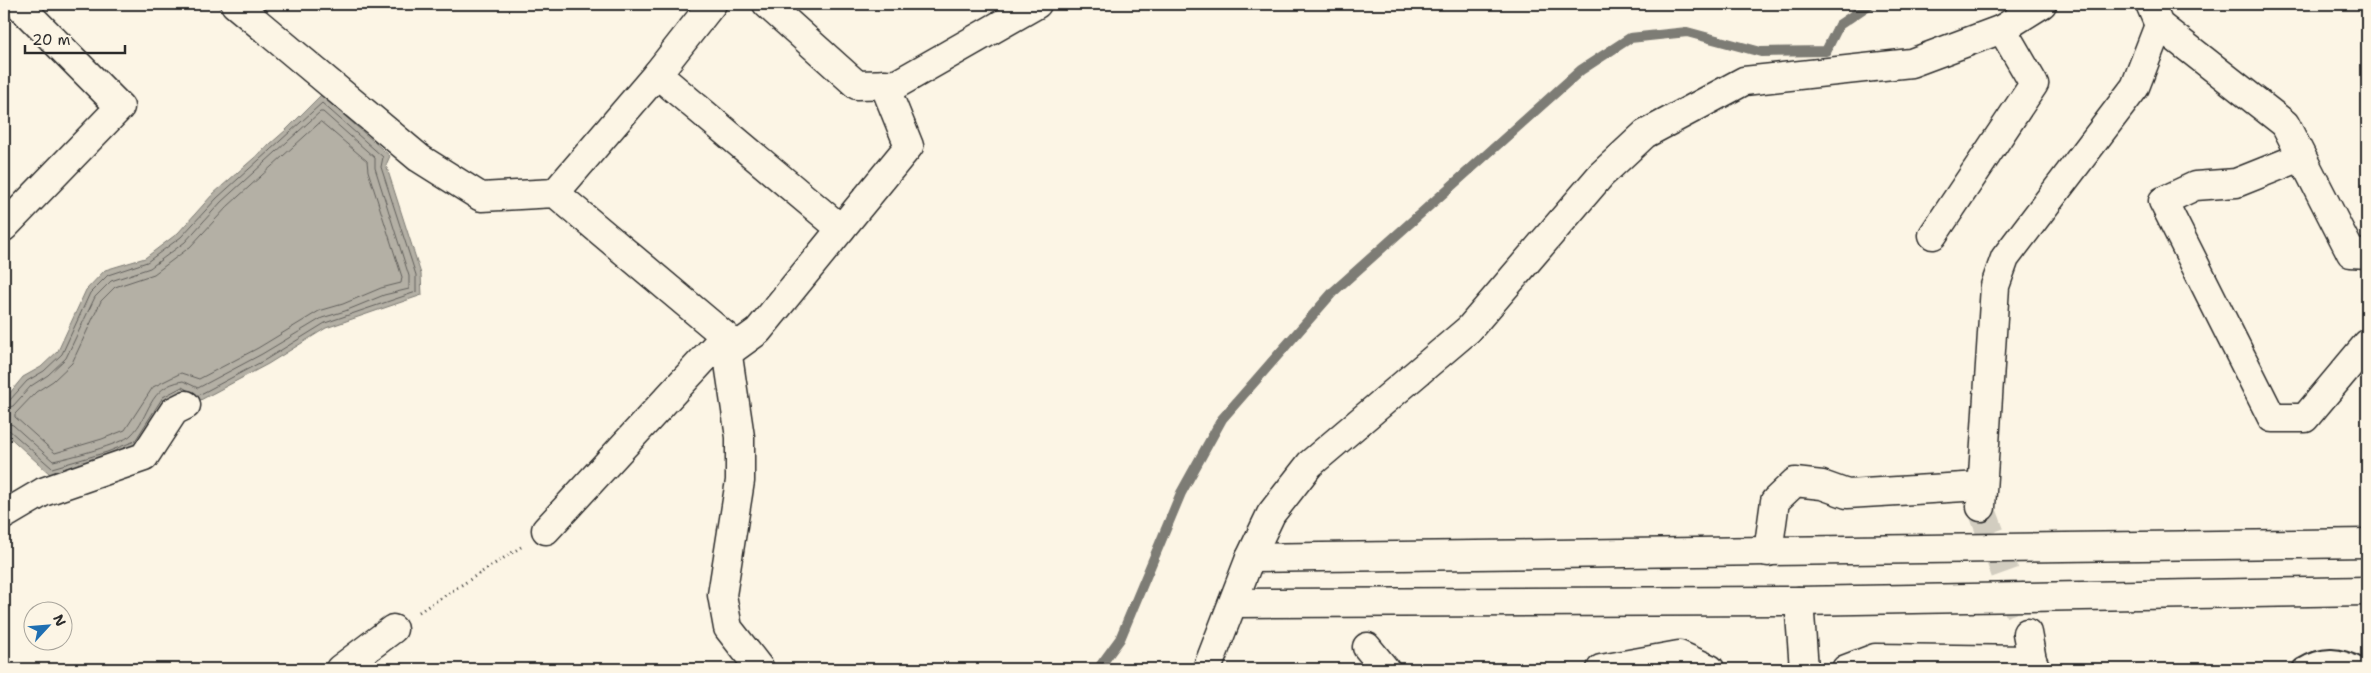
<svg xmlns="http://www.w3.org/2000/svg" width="2371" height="673" viewBox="0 0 2371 673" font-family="'Shantell Sans',sans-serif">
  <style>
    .water { fill: #b4b0a5; stroke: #7d7b74 }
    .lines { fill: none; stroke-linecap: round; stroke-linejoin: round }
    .shore { stroke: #62605c; stroke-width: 1 }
    .stream { stroke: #7d7b74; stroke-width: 10 }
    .street-tunnel { stroke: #d2cdc0; stroke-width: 28; stroke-dasharray: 28 14; stroke-linecap: butt }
    .lane-casing { stroke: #2b2b2b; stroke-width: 24 }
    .street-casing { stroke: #2b2b2b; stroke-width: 31 }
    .secondary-casing { stroke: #2b2b2b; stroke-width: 31 }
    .path { stroke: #2b2b2b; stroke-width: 3; stroke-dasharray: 1 4; stroke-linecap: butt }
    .lane { stroke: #fcf5e5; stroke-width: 20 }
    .street { stroke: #fcf5e5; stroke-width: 28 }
    .secondary { stroke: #fcf5e5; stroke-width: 28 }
  </style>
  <rect width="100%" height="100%" fill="#fcf5e5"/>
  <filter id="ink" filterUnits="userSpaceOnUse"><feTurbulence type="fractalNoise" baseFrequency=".02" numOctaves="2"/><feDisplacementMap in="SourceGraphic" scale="10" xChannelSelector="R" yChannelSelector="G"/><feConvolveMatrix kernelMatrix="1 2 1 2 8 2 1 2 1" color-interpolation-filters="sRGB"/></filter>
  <g filter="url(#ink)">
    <path class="water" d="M321,95L390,156L386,165L421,274L422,295L326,328L268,364L193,404L183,392L167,400L138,445L109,457L50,474L4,432V400L23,377L41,367L58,351L86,290L105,270L145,258L178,233L213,194L286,130Z"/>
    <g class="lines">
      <g class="shore">
        <path d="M321,122L367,161L368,171L402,277L401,283L381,288L343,304L319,311L258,348L199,379L181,373L153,387L125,430L102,439L55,453L15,417V414L36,392L53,381L72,363L101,301L115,287L154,274L190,247L227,207Z"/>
        <path d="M4,403L9,401L27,381L44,371L62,354L90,293L108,275L147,262L181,237L217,198L322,103L383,157L381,167L416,275V292L325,323L265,360L197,396"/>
        <path d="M4,409L13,406L31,386L48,375L66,358L95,297L111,281L150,268L185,242L221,202L320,112H323L375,158V168L409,276V289L384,295L345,311L322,318L262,354L198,388L183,381C147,387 151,416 131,435C122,444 68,458 53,461L13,425L4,422"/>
        <path d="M4,428L9,430L52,468L107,452L135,441L163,397L182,387L189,391"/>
      </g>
      <path class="stream" d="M1098,669L1120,639L1181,493L1222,419L1333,292L1581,70L1630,38L1687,32L1761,52L1826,51L1839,25L1870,4"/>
      <path class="street-tunnel" d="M1981,507L2027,633"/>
      <defs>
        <path id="lane" d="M2303,669C2324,656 2339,658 2360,669"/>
        <g id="street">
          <path d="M235,4L419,158L481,197L555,193L725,336L740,437V481L722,595L728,628L760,669"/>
          <path d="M767,4L857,85L897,84L1037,4"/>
          <path d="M2150,4L2159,25L2285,124L2351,253L2367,254"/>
          <path d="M657,74L841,229L758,331L729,352"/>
          <path d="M2301,157L2236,183L2195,186L2163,201L2272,418H2305L2367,344"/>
          <path d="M555,193L657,74L712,4"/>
          <path d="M4,227L120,107L18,4"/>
          <path d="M841,229L909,146L884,84"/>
          <path d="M1933,235L2034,84L2002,29"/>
          <path d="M1981,507L1995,286L2005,258L2135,87L2159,25"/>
          <path d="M4,515L43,492L144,457L174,411L186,405"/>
          <path d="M546,530L725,336"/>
          <path d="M1768,552L1775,501L1795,482L1822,485L1847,494L1981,486"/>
          <path d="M1799,601L1804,669"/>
          <path d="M2027,633L2032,660L2036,669"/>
          <path d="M1367,647L1385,669"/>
          <path d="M340,669L393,629"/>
          <path d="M1207,669L1250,558L1271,514L1310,464L1469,329L1601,175L1645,134L1744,81L1911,63L2002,29L2042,4"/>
          <path d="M1601,669L1679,655L1710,669"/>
          <path d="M1846,669L1875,658L2032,660"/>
        </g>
        <g id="secondary">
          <path d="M1250,558L2367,543"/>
          <path d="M1233,603L1799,601L2367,591"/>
        </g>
      </defs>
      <use href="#lane" class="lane-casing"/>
      <use href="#street" class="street-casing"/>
      <use href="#secondary" class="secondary-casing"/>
      <path class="path" d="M419,612L521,547"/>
      <use href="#lane" class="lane"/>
      <use href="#street" class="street"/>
      <use href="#secondary" class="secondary"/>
    </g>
  </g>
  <rect width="2371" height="673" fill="none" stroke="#fcf5e5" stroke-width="20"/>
  <rect x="10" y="10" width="2351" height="653" fill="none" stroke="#2b2b2b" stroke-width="2" filter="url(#ink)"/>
  <g transform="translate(48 626) rotate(64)"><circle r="24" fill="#fcf5e5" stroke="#a8a49b"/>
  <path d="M0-4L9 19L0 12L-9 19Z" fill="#1f6fb2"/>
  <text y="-8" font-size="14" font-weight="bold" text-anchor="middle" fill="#2b2b2b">N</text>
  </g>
  <path d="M25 45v8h100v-8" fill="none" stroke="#2b2b2b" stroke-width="2.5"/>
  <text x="32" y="45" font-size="15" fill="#2b2b2b" stroke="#fcf5e5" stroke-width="4" paint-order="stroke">20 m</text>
</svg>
